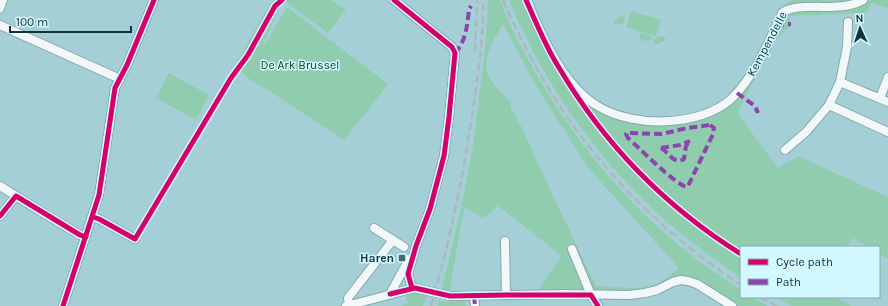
<svg xmlns="http://www.w3.org/2000/svg" width="888" height="306" viewBox="0 0 888 306" font-family="Karla,sans-serif">
  <style>
    .green { fill: #90ccae; fill-rule: evenodd }
    .lines { fill: none; stroke-linecap: round; stroke-linejoin: round }
    .street-casing { stroke: #87a8ae; stroke-width: 10 }
    .street { stroke: #f2f8f9; stroke-width: 8 }
    .rail { stroke: #adb8ba; stroke-width: 2.5; stroke-dasharray: 8 4; stroke-linecap: butt }
    .street-bridge-casing { stroke: #87a8ae; stroke-width: 10; stroke-linecap: butt }
    .street-bridge { stroke: #f2f8f9; stroke-width: 8 }
    .quiet { stroke: #8e44ad; stroke-width: 4; stroke-dasharray: 8 4; stroke-linecap: butt }
    .cycleway-casing { stroke: #d3f8ff; stroke-width: 8 }
    .cycleway { stroke: #d6006c; stroke-width: 5 }
    .poi-dot { fill: #456a70; stroke: #d3f8ff; stroke-width: 1.5 }
    .labels { text-anchor: middle; stroke-width: 3; stroke-linejoin: round; paint-order: stroke }
    .street-label { font-size: 12px; fill: #123338; stroke: #d3f8ff }
    .park-label { font-size: 12px; fill: #174222; stroke: #d3f8ff }
    .poi-label { font-size: 12px; font-weight: bold; fill: #123338; stroke: #d3f8ff; text-anchor: end }
  </style>
  <rect width="100%" height="100%" fill="#a5cfd7"/>
  <g class="green">
    <path d="M275,0H282L277,13L263,45L264,46L287,7L388,84L344,140L260,85L259,86L234,67L270,4Z"/>
    <path d="M286,0H331L346,10L328,33L285,1Z"/>
    <path d="M488,0H500C511,30 526,57 542,84C593,168 657,237 741,290V297H753L767,306H722L691,286H674L661,293L643,298L623,299L578,291L540,290V286L562,256L498,206L483,218L465,207L458,240L450,291L442,289L462,204L473,146L485,49ZM503,24L536,86L589,169L679,268L658,284L634,288L596,286L554,198L518,120L510,108L511,102C504,95 495,87 490,79C479,61 494,39 503,24Z"/>
    <path d="M509,0H526L575,90L633,122L656,126L676,125L693,120L732,100L730,92C754,70 766,36 780,8L792,0H888V8L871,3L867,13L790,16V27L781,34L768,49L748,92L737,113L778,168L798,156L888,197V259L879,253V247H868L853,238L846,247H741V278C712,257 681,236 655,211C592,152 542,80 509,0Z"/>
    <path d="M631,11L661,20L656,36L626,27Z"/>
    <path d="M621,15H623L625,16L623,24L615,25L614,22Z"/>
    <path d="M640,33L651,36L652,38L650,40L643,41L639,36Z"/>
    <path d="M658,36L664,37L666,40L655,45L653,42Z"/>
    <path d="M169,73L209,95L196,120L156,98Z"/>
    <path d="M414,292L427,296L423,306H403V305L408,303L405,294Z"/>
    <path d="M774,297H836L851,306H792Z"/>
    <path d="M465,300L466,306H438L439,301L448,302Z"/>
  </g>
  <g class="lines">
    <defs>
      <g id="street">
        <path d="M394,0L452,47L455,53L449,117L444,156L430,209L416,246L408,274L412,288"/>
        <path d="M527,0C541,35 563,85 596,105C616,118 646,123 669,121C690,120 716,113 731,99C753,79 770,40 782,13C799,0 840,14 863,0"/>
        <path d="M0,8L3,0"/>
        <path d="M0,25L120,79"/>
        <path d="M840,82L847,47L848,22"/>
        <path d="M880,98L888,77"/>
        <path d="M888,102L840,82L829,105L888,132"/>
        <path d="M785,150L806,132L829,105"/>
        <path d="M0,186L48,216L80,235L86,237"/>
        <path d="M0,216L16,196"/>
        <path d="M93,217L99,219L135,239"/>
        <path d="M374,228L404,247"/>
        <path d="M505,241L506,295"/>
        <path d="M572,249L591,295L598,306"/>
        <path d="M390,294L409,259"/>
        <path d="M450,296L566,294L629,295L645,293L657,290L673,282L681,280L688,281L697,284L732,306"/>
        <path d="M474,296L475,306"/>
        <path d="M349,305L348,298L393,240"/>
        <path d="M63,306L99,195L115,88L127,65L154,0"/>
        <path d="M346,306L415,288"/>
      </g>
    </defs>
    <use href="#street" class="street-casing"/>
    <use href="#street" class="street"/>
    <g class="rail">
      <path d="M503,0C555,121 632,213 741,285"/>
      <path d="M475,51L477,0"/>
      <path d="M760,297L776,306"/>
      <path d="M431,306C450,241 463,176 473,109C478,73 484,37 483,0"/>
    </g>
    <defs>
      <path id="street-bridge" d="M415,288L450,296"/>
    </defs>
    <use href="#street-bridge" class="street-bridge-casing"/>
    <use href="#street-bridge" class="street-bridge"/>
    <g class="quiet">
      <path d="M776,25L791,24"/>
      <path d="M455,53C466,41 467,26 469,10L471,6"/>
      <path d="M737,93L755,106L758,113"/>
      <path d="M710,125L714,128L713,134L689,184L687,187C677,186 637,146 628,138L626,134L628,133L662,134L687,128Z"/>
      <path d="M661,148C669,152 673,165 684,159L686,146L690,141"/>
      <path d="M661,148L680,145L690,141"/>
      <path d="M474,296L475,306"/>
    </g>
    <defs>
      <g id="cycleway">
        <path d="M394,0L452,47L455,53L449,117L444,156L430,209L416,246L408,274L412,288"/>
        <path d="M526,0C536,22 545,45 558,66C604,144 664,206 741,254"/>
        <path d="M0,216L16,196L80,235L86,237"/>
        <path d="M93,217L99,219L135,239L231,78L248,55L275,6L282,0"/>
        <path d="M390,294L415,288L450,296L506,295H591L598,306"/>
        <path d="M63,306L99,195L115,88L127,65L154,0"/>
      </g>
    </defs>
    <use href="#cycleway" class="cycleway-casing"/>
    <use href="#cycleway" class="cycleway"/>
  </g>
  <rect class="poi-dot" x="398" y="254" width="8" height="8" rx="2"/>
  <g class="labels">
    <g class="street-label">
      <text transform="translate(767 44) rotate(-62)" y="4">Kempendelle</text>
    </g>
    <g class="park-label">
      <text x="300" y="69">De Ark Brussel</text>
    </g>
    <g class="poi-label">
      <text x="394" y="262">Haren</text>
    </g>
  </g>
  <rect x="740" y="246" width="140" height="52" fill="#d3f8ff" stroke="#86a9af"/>
  <rect x="748" y="259" width="20" height="6" fill="#d6006c" stroke="#86a9af"/>
  <text x="776" y="266" font-size="12" fill="#123338">Cycle path</text>
  <rect x="748" y="279" width="20" height="6" fill="#8e44ad" stroke="#86a9af"/>
  <text x="776" y="286" font-size="12" fill="#123338">Path</text>
  <g transform="translate(860 28) rotate(357)" stroke="#d3f8ff" stroke-width="3" paint-order="stroke">
  <path d="M0-3L7 15L0 10L-7 15Z" fill="#123338"/>
  <text y="-6" font-size="11" font-weight="bold" text-anchor="middle" fill="#123338">N</text>
  </g>
  <path d="M10 26v6h121v-6" fill="none" stroke="#123338" stroke-width="2"/>
  <text x="16" y="26" font-size="12" fill="#123338" stroke="#d3f8ff" stroke-width="3" paint-order="stroke">100 m</text>
</svg>
